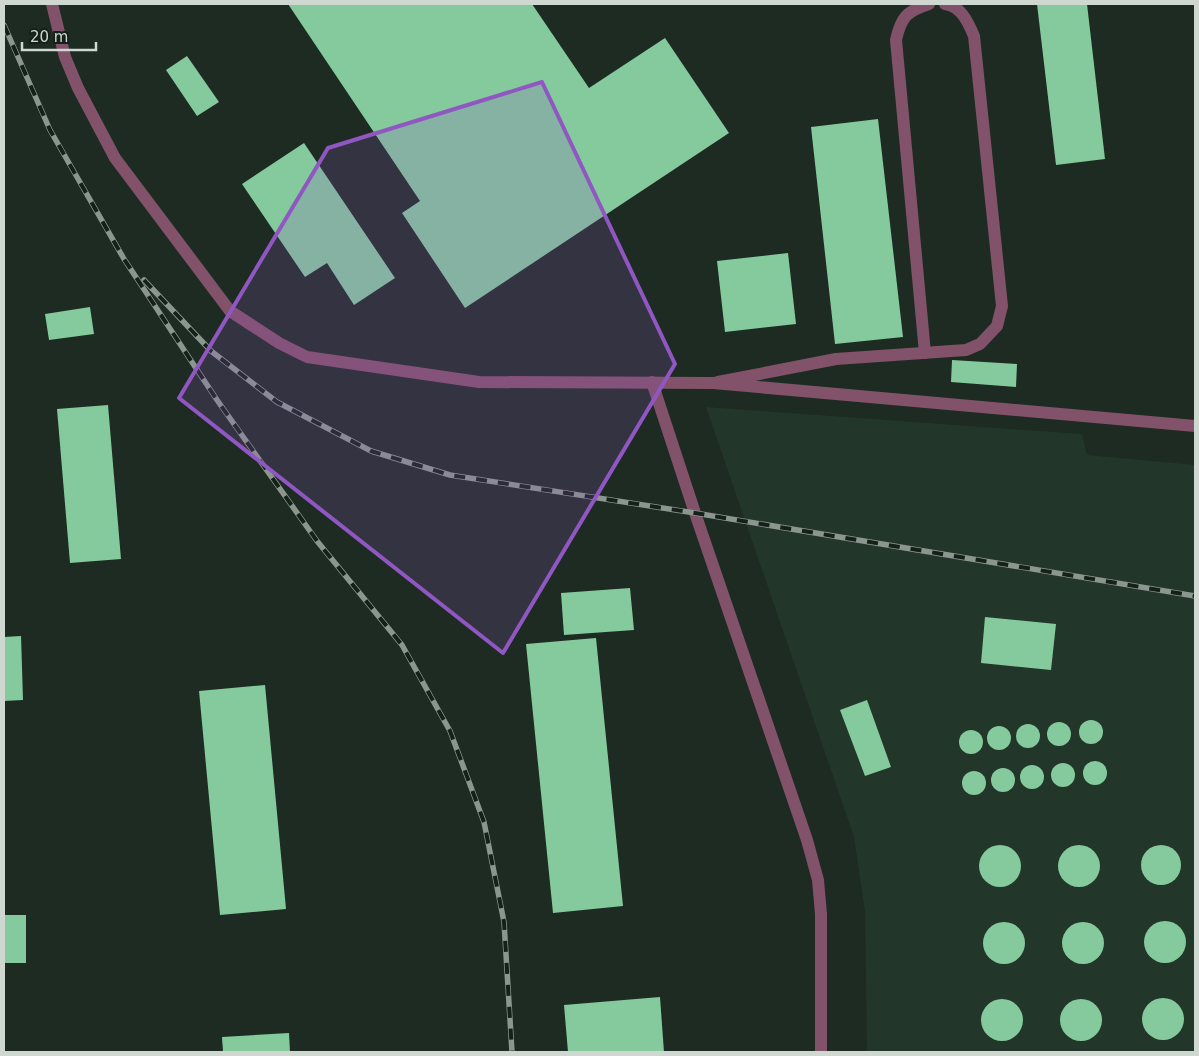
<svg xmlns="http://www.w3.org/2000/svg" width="1199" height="1056" viewBox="0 0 1199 1056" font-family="'DejaVu Sans',sans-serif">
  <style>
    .built { fill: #223629 }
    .building { fill: #84ca9c }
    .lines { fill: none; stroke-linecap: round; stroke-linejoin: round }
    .lane { stroke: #81526a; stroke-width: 12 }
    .street { stroke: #81526a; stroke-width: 12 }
    .rail-casing { stroke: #8b968f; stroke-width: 5.5 }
    .rail { stroke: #142118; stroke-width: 4; stroke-dasharray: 11; stroke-linecap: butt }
    .marked { fill: #9057c3; fill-opacity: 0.2; stroke: #9057c3; stroke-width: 4; stroke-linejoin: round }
  </style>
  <rect width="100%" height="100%" fill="#1d2b22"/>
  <path class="built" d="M706,407L1082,434L1087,455L1195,465V1052H867L865,912L854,837Z"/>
  <g class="building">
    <path d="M288,4H532L589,88L665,38L729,133L465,308L402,213L420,201Z"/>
    <path d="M1037,4H1087L1105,159L1056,165Z"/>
    <path d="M187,56L219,102L197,116L166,70Z"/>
    <path d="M878,119L903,337L835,344L811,127Z"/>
    <path d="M304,143L395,278L354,305L327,263L305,277L242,184Z"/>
    <path d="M788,253L796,324L725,332L717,261Z"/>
    <path d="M90,307L94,334L49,340L45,314Z"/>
    <path d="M952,360L1017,364L1016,387L951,382Z"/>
    <path d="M108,405L121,559L70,563L57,409Z"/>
    <path d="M630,588L634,630L564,635L561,593Z"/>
    <path d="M985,617L1056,624L1051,670L981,663Z"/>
    <path d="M21,636L23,700L4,701V637Z"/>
    <path d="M596,638L623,906L553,913L526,644Z"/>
    <path d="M265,685L286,909L220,915L199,691Z"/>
    <path d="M867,700L891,767L865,776L840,710Z"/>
    <circle cx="1091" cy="732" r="12"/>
    <circle cx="1059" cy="734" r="12"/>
    <circle cx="1028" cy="736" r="12"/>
    <circle cx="999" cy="738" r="12"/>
    <circle cx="971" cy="742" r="12"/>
    <circle cx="1095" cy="773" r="12"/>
    <circle cx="1063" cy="775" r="12"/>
    <circle cx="1032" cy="777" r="12"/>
    <circle cx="1003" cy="780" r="12"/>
    <circle cx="974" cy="783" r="12"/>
    <circle cx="1161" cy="865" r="20"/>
    <circle cx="1000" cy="866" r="21"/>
    <circle cx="1079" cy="866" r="21"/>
    <rect x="4" y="915" width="22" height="48"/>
    <circle cx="1165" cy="942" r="21"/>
    <circle cx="1083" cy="943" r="21"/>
    <circle cx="1004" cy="943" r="21"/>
    <path d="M660,997L664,1052H568L564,1005Z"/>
    <circle cx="1163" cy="1019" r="21"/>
    <circle cx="1002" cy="1020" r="21"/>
    <circle cx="1081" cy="1020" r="21"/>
    <path d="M289,1033L290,1052H223L222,1037Z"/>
  </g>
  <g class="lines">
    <g class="lane">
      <path d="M925,353L896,40C901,17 907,11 929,4"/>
      <path d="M718,382L836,359L966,350L980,344L997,326L1002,306L974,36C968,22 961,6 945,4"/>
    </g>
    <g class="street">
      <path d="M52,4L65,57L78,88L115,158L230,311L279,343L307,357L479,382L713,383L1195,426"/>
      <path d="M652,382L695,513L807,840L818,880L821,914V1052"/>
    </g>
    <defs>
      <g id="rail">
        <path d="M4,25L50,130L124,259L217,400L317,541L402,645L450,731L484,822L504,922L512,1052"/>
        <path d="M144,280L211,351L277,402L371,451L450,475L695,513L1195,596"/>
      </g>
    </defs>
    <use href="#rail" class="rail-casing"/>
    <use href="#rail" class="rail"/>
  </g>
  <path class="marked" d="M542,82L675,364L503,653L179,398L328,148Z"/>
  <rect width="1199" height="1056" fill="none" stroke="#ced7d0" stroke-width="10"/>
  <path d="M22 42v8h74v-8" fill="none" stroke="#ced7d0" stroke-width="2.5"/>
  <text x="30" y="42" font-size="15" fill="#ced7d0" stroke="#142118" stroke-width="4" paint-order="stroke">20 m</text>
</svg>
